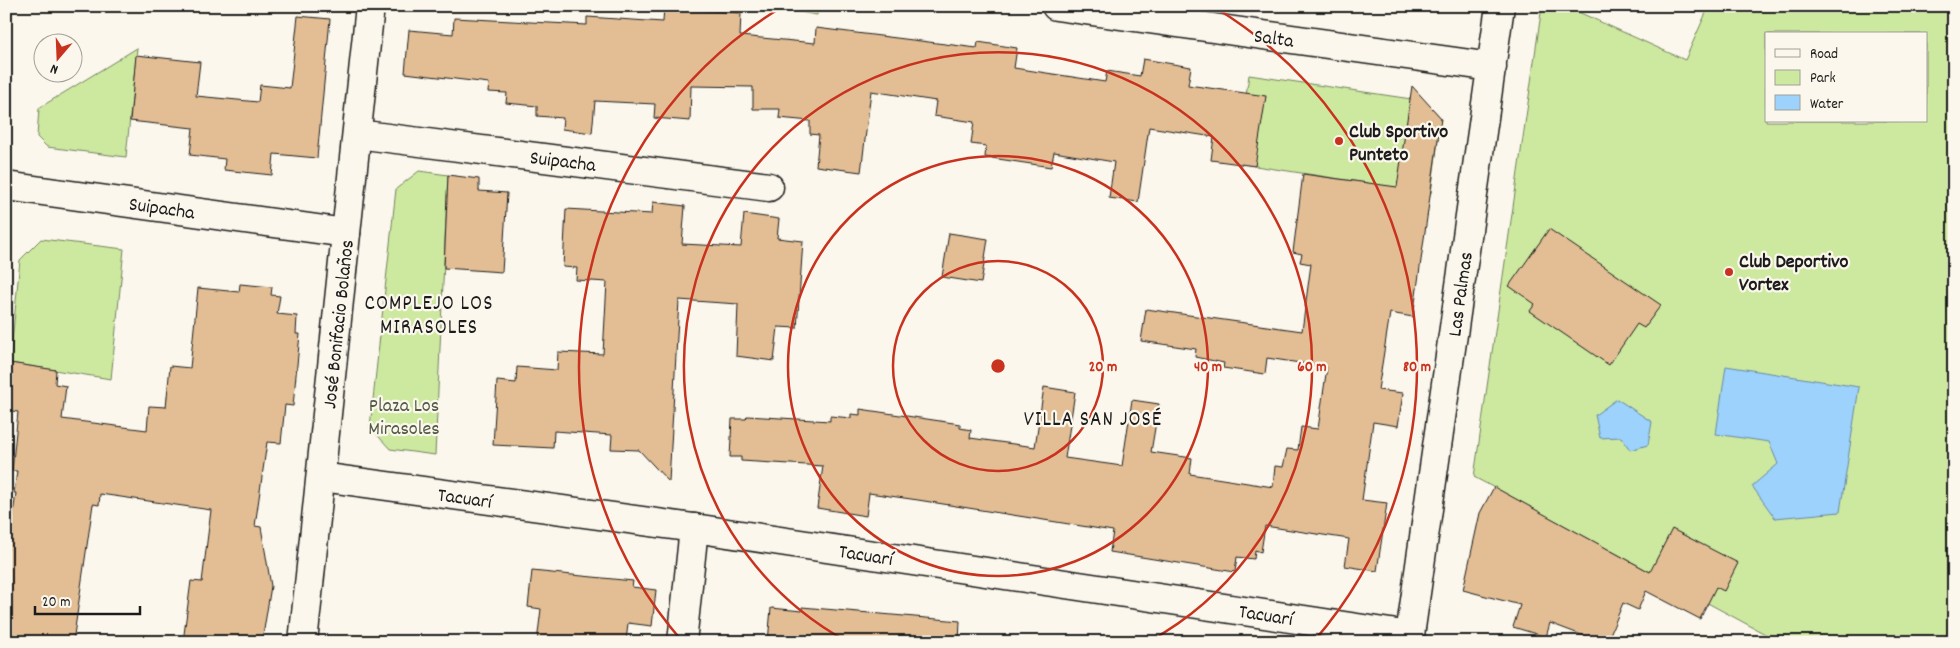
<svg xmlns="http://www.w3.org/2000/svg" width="1960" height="648" viewBox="0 0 1960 648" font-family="Dekko,sans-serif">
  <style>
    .green { fill: #cde9a0; stroke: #74825e; fill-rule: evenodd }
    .water { fill: #9cd2fb; stroke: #6989a2 }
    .building { fill: #e3be94; stroke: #1c1c1c }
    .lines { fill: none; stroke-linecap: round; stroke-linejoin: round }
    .street-casing { stroke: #1c1c1c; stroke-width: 31 }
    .street { stroke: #fbf7ec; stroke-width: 28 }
    .ring { fill: none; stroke: #c8321e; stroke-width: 2.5 }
    .poi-dot { fill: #c8321e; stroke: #fbf7ec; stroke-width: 2 }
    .labels { text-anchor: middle; stroke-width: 4.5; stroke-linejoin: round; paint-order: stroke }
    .street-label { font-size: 20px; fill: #1c1c1c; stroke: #fbf7ec }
    .poi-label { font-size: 20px; font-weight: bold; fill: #1c1c1c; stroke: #fbf7ec; text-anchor: start }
    .park-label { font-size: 20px; fill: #515a44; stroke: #fbf7ec }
    .neighbourhood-label { font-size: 21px; letter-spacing: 1px; fill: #1c1c1c; stroke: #fbf7ec }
    .centre { fill: #c8321e; stroke: #fbf7ec; stroke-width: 2.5 }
    .ring-label { font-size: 15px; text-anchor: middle; font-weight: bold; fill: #c8321e; stroke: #fbf7ec; stroke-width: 4.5; stroke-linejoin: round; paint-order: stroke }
  </style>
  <rect width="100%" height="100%" fill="#fbf7ec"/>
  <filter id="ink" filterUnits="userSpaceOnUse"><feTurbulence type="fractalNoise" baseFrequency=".02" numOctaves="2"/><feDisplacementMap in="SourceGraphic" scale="10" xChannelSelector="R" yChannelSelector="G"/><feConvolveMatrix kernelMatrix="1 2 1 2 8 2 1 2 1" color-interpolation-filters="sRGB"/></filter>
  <g filter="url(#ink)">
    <g class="green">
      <path d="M764,6H818L817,15Z"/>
      <path d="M1542,6H1565L1685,60L1709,6H1954V642H1780L1474,477ZM1766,34H1926V121H1766Z"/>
      <path d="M137,48L126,157L47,147L37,137L39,108Z"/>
      <path d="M1249,75L1425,101L1441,118L1431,193L1236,163Z"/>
      <path d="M419,171L448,175L435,455L390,449L370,427L396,189Z"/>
      <path d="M41,239L124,249L111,379L10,363L20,260Z"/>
    </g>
    <g class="water">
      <path d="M1726,366L1859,387L1840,512L1775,518L1752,486L1778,464L1769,442L1716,434Z"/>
      <path d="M1617,399L1652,422L1648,445L1630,450L1621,437L1600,438L1595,415Z"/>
    </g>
    <g class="building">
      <path d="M664,6H695V10L741,13L740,36L815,43L816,28L977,48L978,42L1017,48L1014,68L1105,82L1107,71L1140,76L1143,59L1191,67L1188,85L1266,96L1255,166L1211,160L1214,137L1149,127L1138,202L1109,198L1114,162L1054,152L1051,167L985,157L986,146L971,144L974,122L934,116L936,101L871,91L861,172L816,166L819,135L810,134V121L779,118L780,109H753V87L691,86L690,121L654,118L655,104L595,101L592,133L562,129L563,118L537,116V106L506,103L507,93L488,92L489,83L405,73L409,30L453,34L454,18L587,25V17L663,22Z"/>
      <path d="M298,16L330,19L317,158L274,154L272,175L224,170L225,159L190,155L193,128L130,121L136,55L200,62L196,96L258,102L260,85L290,88Z"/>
      <path d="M1412,86L1441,118L1413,317L1390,313L1378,390L1403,393L1398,426L1373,422L1362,500L1387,503L1377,571L1345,566L1349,539L1265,526L1261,552L1255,550L1254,559L1237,557L1235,572L1110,552L1113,531L918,500L869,493L866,516L817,508L823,466L741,461V457H730L732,419H746L747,416L830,421V416L851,418V414L860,415V409L960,424V428L971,430L970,438L1035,447L1044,387L1075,392L1065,458L1122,466L1132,400L1159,404L1151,452L1192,458L1190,474L1273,487L1275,466L1283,467L1287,449L1298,450L1301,427L1318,429L1327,367L1267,358L1265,374L1223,368L1224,363L1195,357L1196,349L1141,341L1146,309L1302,331L1311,264L1300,262L1302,254L1293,252L1303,174L1397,187Z"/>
      <path d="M448,175L479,179V191L507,193L502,272L444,268Z"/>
      <path d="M653,202L685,206L682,244L741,247L744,214L779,219L777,238L803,241L797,328L778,327L774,361L736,356L738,304L679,300L669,482L639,450L611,449L612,435L554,431L553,448L493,445L497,381L516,383L517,367L557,370L558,352L603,354L607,282L576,280L577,268L563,267L566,209L652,214Z"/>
      <path d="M1549,229L1661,305L1644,328L1637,324L1609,365L1530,311L1535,304L1509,286Z"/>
      <path d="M949,233L988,239L981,283L942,277Z"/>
      <path d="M240,284L272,287L271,295L280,296L277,314L297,316L296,334H300L293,406L285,405L281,443L267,442L255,526L261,527L271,586L262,642H183L191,581L202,582L211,510L100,494L99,505L93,504L73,642H6V564L16,493H14L17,471H12L18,412L6,410L10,363L56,370L55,384L66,386L62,419L147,430L149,406L166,407L170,366L190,368L198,288L239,292Z"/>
      <path d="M1494,487L1650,572L1672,529L1738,563L1724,591L1716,587L1700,619L1646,591L1638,610L1623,603L1607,642H1600L1550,623L1546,637L1513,627L1520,605L1463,590L1480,513Z"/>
      <path d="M532,571L633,581L632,587L656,590L652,626L628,623L626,642H537L541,609L528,607Z"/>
      <path d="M802,607L960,621L959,642H768L771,608L802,611Z"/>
    </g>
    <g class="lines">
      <defs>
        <g id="street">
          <path d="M1056,6L1492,67"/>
          <path d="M357,134L769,187"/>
          <path d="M6,186L346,233"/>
          <path d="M321,477L694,528L1410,636"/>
          <path d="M303,642L370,6"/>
          <path d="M682,642L694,528"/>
          <path d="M1409,642L1500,6"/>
        </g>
      </defs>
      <use href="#street" class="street-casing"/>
      <use href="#street" class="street"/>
    </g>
  </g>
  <g class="ring">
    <circle cx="998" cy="366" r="105"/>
    <circle cx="998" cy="366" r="210"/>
    <path d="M846 641A314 314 0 1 1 1150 641"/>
    <path d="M682 641A419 419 0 0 1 782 7M1214 7A419 419 0 0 1 1314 641"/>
  </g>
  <g class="poi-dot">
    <circle cx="1339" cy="141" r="5"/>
    <circle cx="1729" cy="272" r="5"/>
  </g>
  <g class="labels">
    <g class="street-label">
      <text transform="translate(1274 37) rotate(8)" y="7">Salta</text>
      <text transform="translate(563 160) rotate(7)" y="7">Suipacha</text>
      <text transform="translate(162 207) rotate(8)" y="7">Suipacha</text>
      <text transform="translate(1459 294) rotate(-82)" y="7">Las Palmas</text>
      <text transform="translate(337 324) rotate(-84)" y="7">José Bonifacio Bolaños</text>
      <text transform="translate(465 497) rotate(8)" y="7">Tacuarí</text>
      <text transform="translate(866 554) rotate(9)" y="7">Tacuarí</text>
      <text transform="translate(1266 614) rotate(9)" y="7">Tacuarí</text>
    </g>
    <g class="poi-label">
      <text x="1349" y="137">Club Sportivo<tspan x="1349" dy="23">Punteto</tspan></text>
      <text x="1739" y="267">Club Deportivo<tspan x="1739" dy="23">Vortex</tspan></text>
    </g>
    <g class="park-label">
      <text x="404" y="411">Plaza Los<tspan x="404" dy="23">Mirasoles</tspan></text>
    </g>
    <g class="neighbourhood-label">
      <text x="429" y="309">COMPLEJO LOS<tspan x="429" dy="24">MIRASOLES</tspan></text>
      <text x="1093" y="425">VILLA SAN JOSÉ</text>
    </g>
  </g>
  <circle cx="998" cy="366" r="8" class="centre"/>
  <g class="ring-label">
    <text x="1103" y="371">20 m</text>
    <text x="1208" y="371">40 m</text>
    <text x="1312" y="371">60 m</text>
    <text x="1417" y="371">80 m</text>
  </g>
  <rect width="1960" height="648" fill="none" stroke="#fbf7ec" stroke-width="25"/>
  <rect x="12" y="12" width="1935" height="623" fill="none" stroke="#1c1c1c" stroke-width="2" filter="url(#ink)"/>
  <rect x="1765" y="32" width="162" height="90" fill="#fbf7ec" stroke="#a29f99"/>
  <rect x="1775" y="49" width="25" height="8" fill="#fbf7ec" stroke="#a29f99"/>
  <text x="1810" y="58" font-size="15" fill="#1c1c1c">Road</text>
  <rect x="1775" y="70" width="25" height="15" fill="#cde9a0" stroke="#a29f99"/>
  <text x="1810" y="82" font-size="15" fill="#1c1c1c">Park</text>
  <rect x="1775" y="95" width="25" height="15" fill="#9cd2fb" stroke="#a29f99"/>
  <text x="1810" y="108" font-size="15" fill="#1c1c1c">Water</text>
  <g transform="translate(58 58) rotate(199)"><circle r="24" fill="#fbf7ec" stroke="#a29f99"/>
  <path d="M0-4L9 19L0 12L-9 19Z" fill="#c8321e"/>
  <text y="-8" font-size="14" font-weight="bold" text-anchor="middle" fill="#1c1c1c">N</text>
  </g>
  <path d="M35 606v8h105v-8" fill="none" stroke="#1c1c1c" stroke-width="2.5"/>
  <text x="42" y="606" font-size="15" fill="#1c1c1c" stroke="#fbf7ec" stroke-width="4" paint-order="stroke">20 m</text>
</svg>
